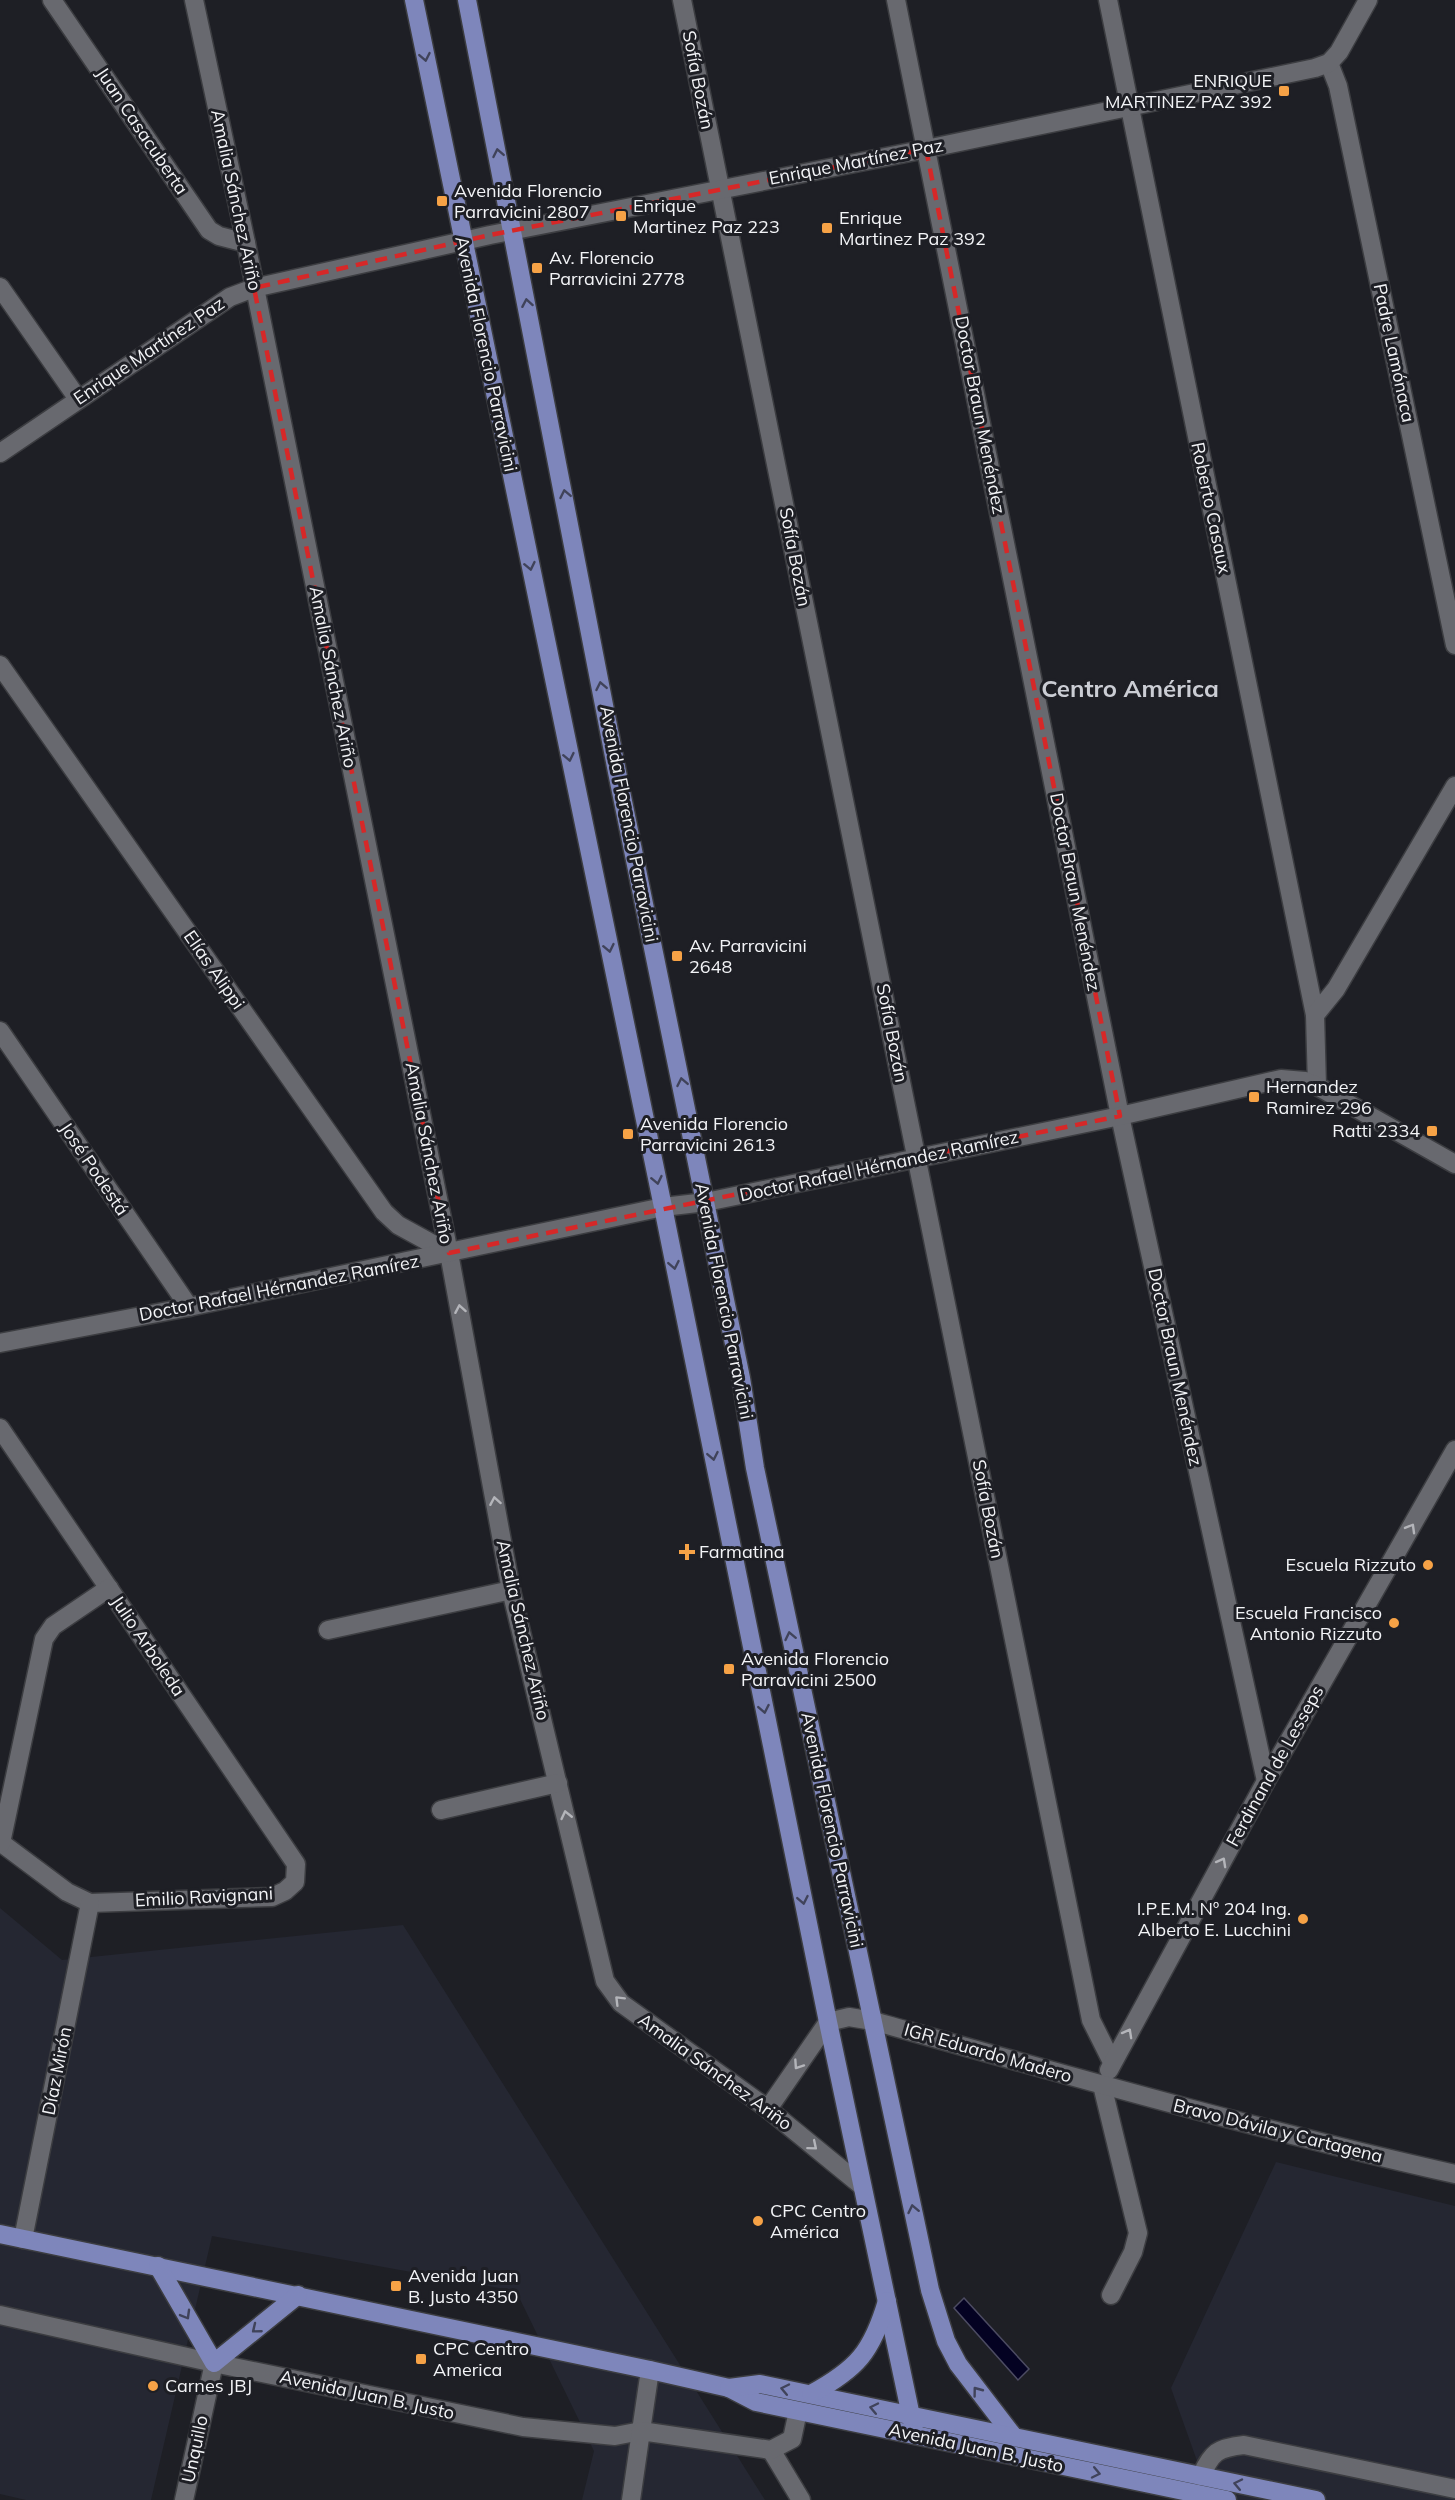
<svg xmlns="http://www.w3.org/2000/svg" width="1455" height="2500" viewBox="0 0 1455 2500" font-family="Mulish,sans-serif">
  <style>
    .built { fill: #252732 }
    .water { fill: #040222; stroke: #4c4b62; stroke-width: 1.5 }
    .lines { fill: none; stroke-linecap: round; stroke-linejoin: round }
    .minor-casing { stroke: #3c3d41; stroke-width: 21 }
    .major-casing { stroke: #3c3d41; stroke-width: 21 }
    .minor { stroke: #68696f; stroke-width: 18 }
    .major { stroke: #7e86bb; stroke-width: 18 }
    .oneway { stroke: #40435a }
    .oneway2 { stroke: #b4b5ba }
    .marked { fill: none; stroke: #d62828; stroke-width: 4.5; stroke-dasharray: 12 8; stroke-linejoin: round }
    .poi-dot { fill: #f6a246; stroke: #1e1f25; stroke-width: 2 }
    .labels { text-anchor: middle; stroke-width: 6; stroke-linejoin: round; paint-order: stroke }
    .street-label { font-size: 18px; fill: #f3f4f7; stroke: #1e1f25 }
    .poi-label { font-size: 18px; fill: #f3f4f7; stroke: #1e1f25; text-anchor: start }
    .district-label { font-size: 24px; font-weight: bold; fill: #cbcdd4; stroke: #1e1f25 }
  </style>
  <rect width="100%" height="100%" fill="#1e1f25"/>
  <g class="built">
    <path d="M0,1908L62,1960L403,1925L765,2500H582L594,2451L516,2291L212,2236L151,2500H26L0,2494Z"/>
    <path d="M1276,2162L1455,2206V2500H1211L1171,2388Z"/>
  </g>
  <path class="water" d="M964,2298L1029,2369L1018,2380L954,2308Z"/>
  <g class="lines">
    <defs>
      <g id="minor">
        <path d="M52,0L209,230L219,236L246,243"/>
        <path d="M194,0L246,243L449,1253L511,1590L605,1981L621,2003L768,2109L862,2186"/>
        <path d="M682,0L1091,2020L1112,2062"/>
        <path d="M896,0L1120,1116L1266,1781"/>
        <path d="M1108,0L1315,1015"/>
        <path d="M1329,63L1338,86L1455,645"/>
        <path d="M0,287L78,399"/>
        <path d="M0,453L230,297L254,288L490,235L926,149L1315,68L1329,63L1339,52L1368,0"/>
        <path d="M0,665L384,1212L398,1225L449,1253"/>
        <path d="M0,1031L189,1307"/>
        <path d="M1317,1086L1315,1015L1336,989L1455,786"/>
        <path d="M0,1343L189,1307L663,1207L706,1202L1120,1116L1281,1079L1305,1081L1317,1086L1455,1164"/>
        <path d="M0,1428L296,1864L295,1882L285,1891L272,1897L90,1903L67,1892L0,1842"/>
        <path d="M328,1630L511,1590"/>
        <path d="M441,1810L558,1783"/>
        <path d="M1,1843L44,1639L53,1626L109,1588"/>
        <path d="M1109,2070L1266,1781L1455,1450"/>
        <path d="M1102,2085L1138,2233L1133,2252L1111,2295"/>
        <path d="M768,2109L828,2022L849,2017L873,2021C1066,2075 1259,2130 1455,2174"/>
        <path d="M23,2239L90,1903"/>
        <path d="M0,2315L214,2363L523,2427L615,2436L641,2431L650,2370"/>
        <path d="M771,2450L801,2500"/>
        <path d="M1201,2476C1212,2452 1217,2448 1244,2445L1455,2489"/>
        <path d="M184,2500L214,2363"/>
        <path d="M631,2500L641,2431L771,2450L792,2439L798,2411"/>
      </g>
      <g id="major">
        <path d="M414,0L663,1207L828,2022L915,2435"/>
        <path d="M467,0L617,772L741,1378L755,1468L930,2290L946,2341L958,2364L1014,2437"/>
        <path d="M0,2234L650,2370L729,2388L756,2402L1227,2500"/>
        <path d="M158,2266L214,2363L298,2295"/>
        <path d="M729,2388L760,2384L1316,2500"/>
        <path d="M811,2394C857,2369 872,2352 887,2301"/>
      </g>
    </defs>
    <use href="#minor" class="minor-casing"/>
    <use href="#major" class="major-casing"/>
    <use href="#minor" class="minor"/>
    <use href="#major" class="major"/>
  </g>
  <defs><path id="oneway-chevron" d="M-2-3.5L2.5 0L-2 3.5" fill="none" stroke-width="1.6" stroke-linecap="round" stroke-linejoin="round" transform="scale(1.5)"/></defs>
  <g class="oneway">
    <use href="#oneway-chevron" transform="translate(425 57) rotate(79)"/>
    <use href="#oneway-chevron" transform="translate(498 153) rotate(-101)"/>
    <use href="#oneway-chevron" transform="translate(527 303) rotate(-100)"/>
    <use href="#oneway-chevron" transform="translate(565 494) rotate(-101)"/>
    <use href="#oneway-chevron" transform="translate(530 566) rotate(78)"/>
    <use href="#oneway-chevron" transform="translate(601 686) rotate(-101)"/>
    <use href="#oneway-chevron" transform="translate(569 757) rotate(78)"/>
    <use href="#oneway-chevron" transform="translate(609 948) rotate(78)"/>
    <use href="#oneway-chevron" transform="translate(682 1082) rotate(-101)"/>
    <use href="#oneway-chevron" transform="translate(657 1180) rotate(78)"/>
    <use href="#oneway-chevron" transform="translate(674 1265) rotate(79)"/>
    <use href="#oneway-chevron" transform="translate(713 1456) rotate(79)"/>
    <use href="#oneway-chevron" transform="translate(790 1636) rotate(-102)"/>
    <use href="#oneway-chevron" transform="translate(764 1709) rotate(79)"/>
    <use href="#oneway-chevron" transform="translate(803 1900) rotate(79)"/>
    <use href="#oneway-chevron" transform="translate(913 2209) rotate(-102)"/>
    <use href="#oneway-chevron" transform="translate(186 2315) rotate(60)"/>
    <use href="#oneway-chevron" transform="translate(256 2329) rotate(141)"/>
    <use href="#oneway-chevron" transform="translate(785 2389) rotate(-168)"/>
    <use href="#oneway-chevron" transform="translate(977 2391) rotate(-127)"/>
    <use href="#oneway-chevron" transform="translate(874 2408) rotate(-168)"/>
    <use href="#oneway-chevron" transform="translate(1096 2473) rotate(12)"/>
    <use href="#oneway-chevron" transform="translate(1238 2484) rotate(-168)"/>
  </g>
  <g class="oneway2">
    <use href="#oneway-chevron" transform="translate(460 1309) rotate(-100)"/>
    <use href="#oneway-chevron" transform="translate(495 1501) rotate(-100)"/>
    <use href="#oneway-chevron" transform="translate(1411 1528) rotate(-60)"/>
    <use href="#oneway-chevron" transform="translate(566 1815) rotate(-103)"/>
    <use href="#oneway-chevron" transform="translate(1222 1862) rotate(-61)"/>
    <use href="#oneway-chevron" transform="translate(619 2000) rotate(-135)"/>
    <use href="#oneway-chevron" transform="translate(1128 2033) rotate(-61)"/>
    <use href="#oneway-chevron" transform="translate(798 2065) rotate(124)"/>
    <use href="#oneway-chevron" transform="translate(813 2146) rotate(40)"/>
  </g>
  <path class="marked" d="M926,149L1120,1116L449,1253L254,288L490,235Z"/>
  <g class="poi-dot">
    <rect x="1278" y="85" width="12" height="12" rx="3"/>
    <rect x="436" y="195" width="12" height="12" rx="3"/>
    <rect x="615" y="210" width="12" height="12" rx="3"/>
    <rect x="821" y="222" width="12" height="12" rx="3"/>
    <rect x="531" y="262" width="12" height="12" rx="3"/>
    <rect x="671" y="950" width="12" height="12" rx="3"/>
    <rect x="1248" y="1091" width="12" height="12" rx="3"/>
    <rect x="1426" y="1125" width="12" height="12" rx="3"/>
    <rect x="622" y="1128" width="12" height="12" rx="3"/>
    <path d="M684 1543h6v6h6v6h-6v6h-6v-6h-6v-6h6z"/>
    <circle cx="1428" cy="1565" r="6"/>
    <circle cx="1394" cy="1623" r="6"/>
    <rect x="723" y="1663" width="12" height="12" rx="3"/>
    <circle cx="1303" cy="1919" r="6"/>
    <circle cx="758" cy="2221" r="6"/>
    <rect x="390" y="2280" width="12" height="12" rx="3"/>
    <rect x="415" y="2353" width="12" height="12" rx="3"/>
    <circle cx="153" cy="2386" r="6"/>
  </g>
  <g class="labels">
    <g class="street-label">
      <text transform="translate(698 80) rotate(79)" y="6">Sofía Bozán</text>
      <text transform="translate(142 131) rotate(56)" y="6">Juan Casacuberta</text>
      <text transform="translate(856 162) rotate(-11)" y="6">Enrique Martínez Paz</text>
      <text transform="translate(236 200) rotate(78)" y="6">Amalia Sánchez Ariño</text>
      <text transform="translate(149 351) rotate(-34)" y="6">Enrique Martínez Paz</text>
      <text transform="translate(1394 353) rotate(78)" y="6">Padre Lamónaca</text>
      <text transform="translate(486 354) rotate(78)" y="6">Avenida Florencio Parravicini</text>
      <text transform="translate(980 415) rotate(79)" y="6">Doctor Braun Menéndez</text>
      <text transform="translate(1211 508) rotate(78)" y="6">Roberto Casaux</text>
      <text transform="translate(795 557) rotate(79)" y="6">Sofía Bozán</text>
      <text transform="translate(333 677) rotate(79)" y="6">Amalia Sánchez Ariño</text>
      <text transform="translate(629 824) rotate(79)" y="6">Avenida Florencio Parravicini</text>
      <text transform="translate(1075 892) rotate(79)" y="6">Doctor Braun Menéndez</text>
      <text transform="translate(214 970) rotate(55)" y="6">Elías Alippi</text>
      <text transform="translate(892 1033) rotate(79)" y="6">Sofía Bozán</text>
      <text transform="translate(429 1153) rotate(79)" y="6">Amalia Sánchez Ariño</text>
      <text transform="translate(879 1166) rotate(-12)" y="6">Doctor Rafael Hérnandez Ramírez</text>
      <text transform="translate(94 1169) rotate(56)" y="6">José Podestá</text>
      <text transform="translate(279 1288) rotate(-11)" y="6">Doctor Rafael Hérnandez Ramírez</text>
      <text transform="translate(724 1301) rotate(79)" y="6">Avenida Florencio Parravicini</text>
      <text transform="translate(1175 1367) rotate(78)" y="6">Doctor Braun Menéndez</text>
      <text transform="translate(988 1509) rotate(79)" y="6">Sofía Bozán</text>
      <text transform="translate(523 1630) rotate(77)" y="6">Amalia Sánchez Ariño</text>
      <text transform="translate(148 1646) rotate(56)" y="6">Julio Arboleda</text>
      <text transform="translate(1275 1766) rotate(-61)" y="6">Ferdinand de Lesseps</text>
      <text transform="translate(832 1830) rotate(78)" y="6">Avenida Florencio Parravicini</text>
      <text transform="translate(204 1897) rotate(-3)" y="6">Emilio Ravignani</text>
      <text transform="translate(988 2053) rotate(16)" y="6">IGR Eduardo Madero</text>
      <text transform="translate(57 2071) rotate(-79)" y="6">Díaz Mirón</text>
      <text transform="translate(715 2072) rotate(36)" y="6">Amalia Sánchez Ariño</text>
      <text transform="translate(1278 2131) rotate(14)" y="6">Bravo Dávila y Cartagena</text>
      <text transform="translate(367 2395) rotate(12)" y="6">Avenida Juan B. Justo</text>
      <text transform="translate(976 2448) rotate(12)" y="6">Avenida Juan B. Justo</text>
      <text transform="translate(195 2449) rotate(-78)" y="6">Unquillo</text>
    </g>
    <g class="poi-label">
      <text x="1272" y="87" text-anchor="end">ENRIQUE<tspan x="1272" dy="21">MARTINEZ PAZ 392</tspan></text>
      <text x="454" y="197">Avenida Florencio<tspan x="454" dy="21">Parravicini 2807</tspan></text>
      <text x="633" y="212">Enrique<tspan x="633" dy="21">Martinez Paz 223</tspan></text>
      <text x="839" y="224">Enrique<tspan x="839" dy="21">Martinez Paz 392</tspan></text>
      <text x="549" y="264">Av. Florencio<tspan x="549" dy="21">Parravicini 2778</tspan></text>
      <text x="689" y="952">Av. Parravicini<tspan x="689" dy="21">2648</tspan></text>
      <text x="1266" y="1093">Hernandez<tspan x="1266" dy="21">Ramirez 296</tspan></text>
      <text x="640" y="1130">Avenida Florencio<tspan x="640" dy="21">Parravicini 2613</tspan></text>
      <text x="1420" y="1137" text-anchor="end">Ratti 2334</text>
      <text x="699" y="1558">Farmatina</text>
      <text x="1416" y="1571" text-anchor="end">Escuela Rizzuto</text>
      <text x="1382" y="1619" text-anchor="end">Escuela Francisco<tspan x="1382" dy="21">Antonio Rizzuto</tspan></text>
      <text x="741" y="1665">Avenida Florencio<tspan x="741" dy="21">Parravicini 2500</tspan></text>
      <text x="1291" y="1915" text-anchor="end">I.P.E.M. Nº 204 Ing.<tspan x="1291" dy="21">Alberto E. Lucchini</tspan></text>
      <text x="770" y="2217">CPC Centro<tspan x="770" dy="21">América</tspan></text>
      <text x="408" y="2282">Avenida Juan<tspan x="408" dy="21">B. Justo 4350</tspan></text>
      <text x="433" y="2355">CPC Centro<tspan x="433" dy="21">America</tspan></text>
      <text x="165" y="2392">Carnes JBJ</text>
    </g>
    <g class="district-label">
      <text x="1130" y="697">Centro América</text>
    </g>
  </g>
</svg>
